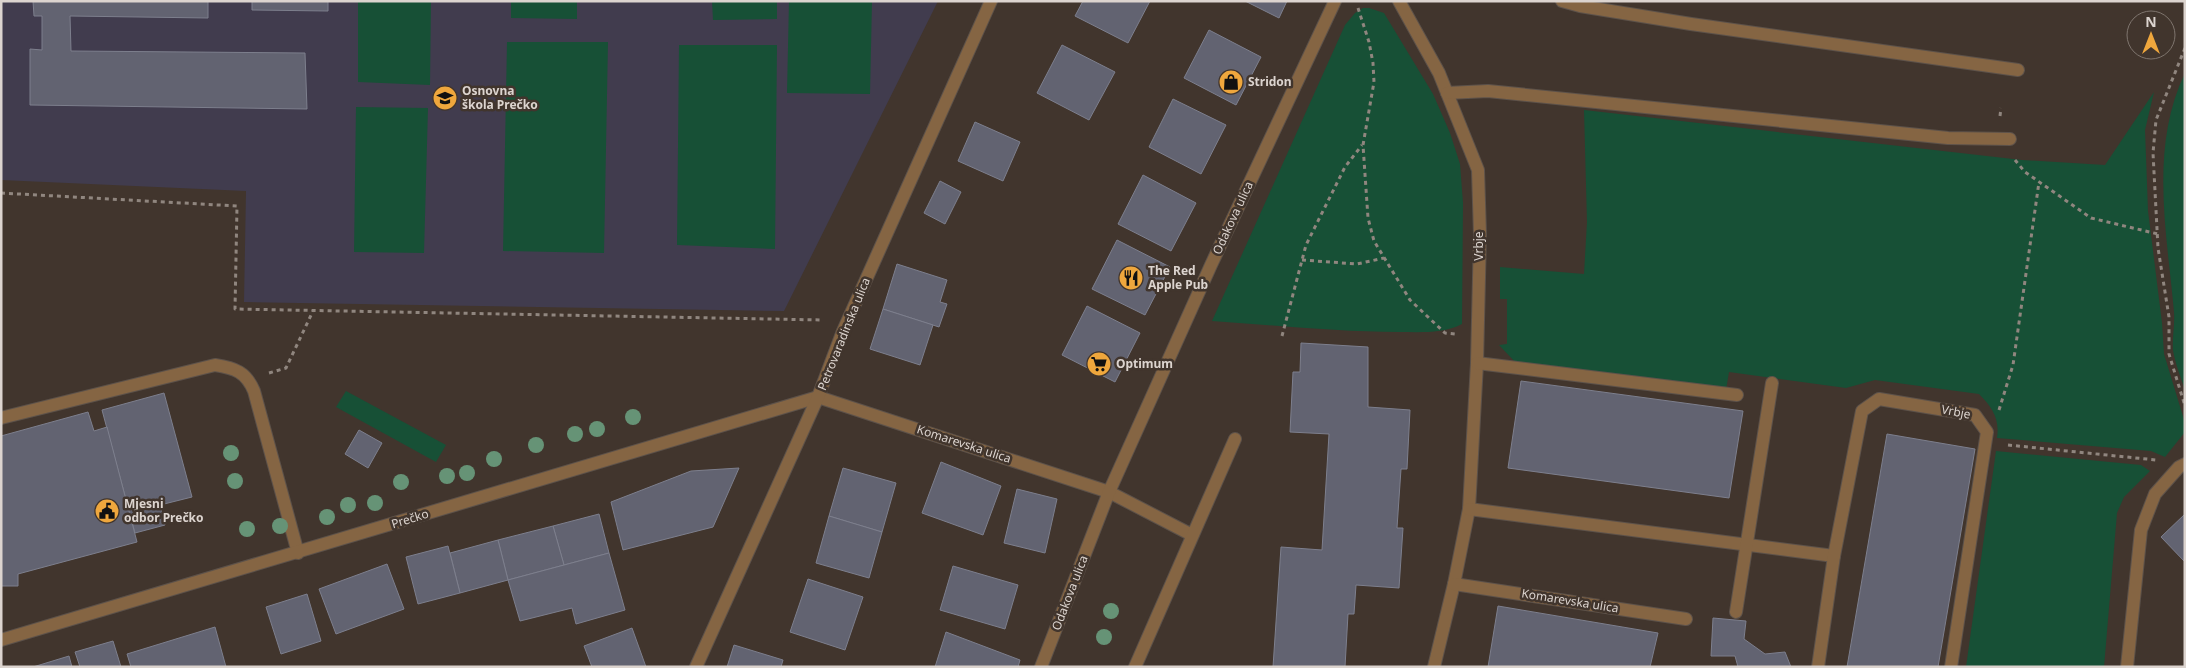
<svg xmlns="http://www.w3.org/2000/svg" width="2186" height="668" viewBox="0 0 2186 668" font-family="'Noto Sans',sans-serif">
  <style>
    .education { fill: #413c4e }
    .green { fill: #175036 }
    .building { fill: #626371; stroke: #7d7f8d }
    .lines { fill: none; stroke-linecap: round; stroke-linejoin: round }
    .minor-casing { stroke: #5d524a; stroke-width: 14 }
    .path { stroke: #90867f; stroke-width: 3; stroke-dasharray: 4 4; stroke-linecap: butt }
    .minor { stroke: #856543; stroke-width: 12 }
    .tree { fill: #669376 }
    .labels { text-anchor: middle; stroke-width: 5; stroke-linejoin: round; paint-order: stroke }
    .poi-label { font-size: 12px; font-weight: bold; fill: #dcd4cf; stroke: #41352d; text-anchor: start }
    .street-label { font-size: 12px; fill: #dcd4cf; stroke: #41352d }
  </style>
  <rect width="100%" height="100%" fill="#41352d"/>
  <path class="education" d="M1,1H938L784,311L244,302L246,191L1,180Z"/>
  <g class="green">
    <path d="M358,1H431L430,85L358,82Z"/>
    <path d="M511,1H577V19L511,18Z"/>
    <path d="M712,1H777V19L713,20Z"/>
    <path d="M789,1H872L870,94L787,93Z"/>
    <path d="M1363,8H1369L1384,13L1433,94L1450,133L1460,164L1463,203L1462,324C1443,334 1419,332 1399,332C1336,332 1274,325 1212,321L1345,25L1355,13Z"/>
    <path d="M507,42H608L604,253L503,251Z"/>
    <path d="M679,45H777L775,249L677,245Z"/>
    <path d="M2185,73V390C2181,378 2175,363 2173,350C2172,338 2175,325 2174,312C2167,233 2149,148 2185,73Z"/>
    <path d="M2154,92L2145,130L2148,211L2162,323L2164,354L2185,423V432L2165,457L2151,451L1997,438C2000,419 1992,407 1979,394L1875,380L1846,388L1729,372L1726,390L1516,363L1499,345L1507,344V299H1500V267L1584,274L1587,222L1584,110L2022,160L2105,165Z"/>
    <path d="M356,107L428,108L424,253L354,252Z"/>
    <path d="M346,391L446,445L436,462L336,407Z"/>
    <path d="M1996,451L2141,465L2150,471L2124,497L2117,513L2104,667H1966Z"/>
  </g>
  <g class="building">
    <path d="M33,1H208V18L70,16L71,51L305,53L307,109L30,105V49L42,50V16H34Z"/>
    <path d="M252,1H328V11L252,10Z"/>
    <path d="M1083,1H1150L1128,43L1075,16Z"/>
    <path d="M1245,1H1287L1279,18Z"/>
    <path d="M1209,30L1261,57L1236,105L1184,78Z"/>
    <path d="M1062,45L1115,72L1089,120L1037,93Z"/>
    <path d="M1173,99L1226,125L1201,174L1149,147Z"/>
    <path d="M975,122L1020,142L1003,181L958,161Z"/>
    <path d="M1143,175L1196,203L1171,251L1118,224Z"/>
    <path d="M940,181L961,192L945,224L924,213Z"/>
    <path d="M1117,240L1170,267L1145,315L1092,289Z"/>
    <path d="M897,264L947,280L940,302L947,304L939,327L883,309Z"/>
    <path d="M1087,306L1140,333L1115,382L1062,355Z"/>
    <path d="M883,309L933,325L920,365L870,349Z"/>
    <path d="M1301,343L1368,347V407L1410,410L1407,469H1401L1397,528H1403L1399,588L1356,585L1354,614H1348L1345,667H1273L1281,547L1322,550L1329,434L1290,432L1293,372H1300Z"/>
    <path d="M1521,381L1743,411L1729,498L1508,468Z"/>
    <path d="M164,393L192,497L160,505L165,525L135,533L102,410Z"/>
    <path d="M88,412L94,431L107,427L137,542L18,574V586H1V436Z"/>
    <path d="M359,430L382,443L368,468L345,454Z"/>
    <path d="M1887,434L1975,449L1938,667H1847Z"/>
    <path d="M941,462L1001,486L983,535L922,513Z"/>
    <path d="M739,468L713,527L623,550L611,502L691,471Z"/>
    <path d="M843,468L896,483L882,532L829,516Z"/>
    <path d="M1017,489L1057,499L1045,553L1004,543Z"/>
    <path d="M599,514L609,553L564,565L553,526Z"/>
    <path d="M2185,514V562L2161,537Z"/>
    <path d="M829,516L882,532L869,578L816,563Z"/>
    <path d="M553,526L564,565L508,580L498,540Z"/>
    <path d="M498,540L508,580L460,593L450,553Z"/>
    <path d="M448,546L460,593L418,604L406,557Z"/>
    <path d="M609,553L625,610L576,624L572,608L520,621L508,580Z"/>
    <path d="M387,564L404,609L336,634L319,589Z"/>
    <path d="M953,566L1018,585L1005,629L940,610Z"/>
    <path d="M808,579L863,597L845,650L790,632Z"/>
    <path d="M307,594L321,641L281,654L266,607Z"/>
    <path d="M1498,606L1658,633L1650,667H1488Z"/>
    <path d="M1713,618L1746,621L1744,639L1765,654L1785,652L1791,667H1738L1735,656H1711Z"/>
    <path d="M215,627L226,667H131L127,654Z"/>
    <path d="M632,628L646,667H592L584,646Z"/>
    <path d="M946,632L1020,660L1018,667H935Z"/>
    <path d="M113,641L121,667H80L75,652Z"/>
    <path d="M734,645L783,660L781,667H727Z"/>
    <path d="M69,656L72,667H33Z"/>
  </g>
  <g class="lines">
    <defs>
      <g id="minor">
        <path d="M1399,1L1439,73L1478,170L1480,235L1477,363L1469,509L1454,584L1434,667"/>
        <path d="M1562,1L1580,6L1691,24L2018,70"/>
        <path d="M1447,93L1488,91L1948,138L2010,139"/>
        <path d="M1477,363L1737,395"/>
        <path d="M1,418L215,365C235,368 246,372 254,391L298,553"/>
        <path d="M1469,509L1834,556"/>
        <path d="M1454,584L1686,619"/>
        <path d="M1736,612L1772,383"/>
        <path d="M1,640L818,397L1109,492L1192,535"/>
        <path d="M696,667L818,397L843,331L991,1"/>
        <path d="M1041,667L1109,492L1211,265L1335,1"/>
        <path d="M1135,667L1235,439"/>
        <path d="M1818,667L1834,556L1862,411L1879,399L1975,415L1987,432L1951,667"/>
        <path d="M2127,667L2141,530L2155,494L2179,467L2185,464"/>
      </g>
    </defs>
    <use href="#minor" class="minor-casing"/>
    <g class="path">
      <path d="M1358,8L1369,42L1373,63L1374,82L1363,145L1368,218L1374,241L1410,300L1445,333L1455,334"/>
      <path d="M2185,48L2156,120L2153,153L2158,248L2169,317V354L2185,406"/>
      <path d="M2000,116L2001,108"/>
      <path d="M2015,160L2025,172L2091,218L2158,234"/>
      <path d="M1,193L237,206L235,309L823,320"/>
      <path d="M1302,260L1357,264L1384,258"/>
      <path d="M1282,336L1306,245L1345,167L1362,145"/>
      <path d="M269,373L286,368L313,311"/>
      <path d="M1999,410L2013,365L2039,182"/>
      <path d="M2008,445L2156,460"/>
    </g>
    <use href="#minor" class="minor"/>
  </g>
  <g class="tree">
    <circle cx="633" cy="417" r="8"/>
    <circle cx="597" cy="429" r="8"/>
    <circle cx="575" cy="434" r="8"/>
    <circle cx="536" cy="445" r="8"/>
    <circle cx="231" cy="453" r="8"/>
    <circle cx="494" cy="459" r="8"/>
    <circle cx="467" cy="473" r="8"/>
    <circle cx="447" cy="476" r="8"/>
    <circle cx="235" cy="481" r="8"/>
    <circle cx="401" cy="482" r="8"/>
    <circle cx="375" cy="503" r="8"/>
    <circle cx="348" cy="505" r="8"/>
    <circle cx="327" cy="517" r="8"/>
    <circle cx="280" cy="526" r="8"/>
    <circle cx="247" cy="529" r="8"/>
    <circle cx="1111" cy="611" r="8"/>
    <circle cx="1104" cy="637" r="8"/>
  </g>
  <defs>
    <symbol id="shop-disc" viewBox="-11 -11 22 22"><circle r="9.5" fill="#efa73d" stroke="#41352d"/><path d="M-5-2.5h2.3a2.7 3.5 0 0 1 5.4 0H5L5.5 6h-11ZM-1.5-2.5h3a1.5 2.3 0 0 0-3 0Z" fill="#111"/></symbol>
    <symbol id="school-disc" viewBox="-11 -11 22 22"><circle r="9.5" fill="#efa73d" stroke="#41352d"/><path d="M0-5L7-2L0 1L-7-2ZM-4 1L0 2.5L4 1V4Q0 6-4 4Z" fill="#111"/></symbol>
    <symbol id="restaurant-disc" viewBox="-11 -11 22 22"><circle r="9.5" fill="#efa73d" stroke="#41352d"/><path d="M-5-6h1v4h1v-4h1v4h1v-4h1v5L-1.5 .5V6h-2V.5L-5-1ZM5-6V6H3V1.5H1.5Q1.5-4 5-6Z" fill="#111"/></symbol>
    <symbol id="supermarket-disc" viewBox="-11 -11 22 22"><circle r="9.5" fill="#efa73d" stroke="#41352d"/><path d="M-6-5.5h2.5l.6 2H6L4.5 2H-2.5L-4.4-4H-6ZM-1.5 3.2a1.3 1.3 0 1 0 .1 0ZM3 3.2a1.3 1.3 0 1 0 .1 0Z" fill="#111"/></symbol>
    <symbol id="civic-disc" viewBox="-11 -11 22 22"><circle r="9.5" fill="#efa73d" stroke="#41352d"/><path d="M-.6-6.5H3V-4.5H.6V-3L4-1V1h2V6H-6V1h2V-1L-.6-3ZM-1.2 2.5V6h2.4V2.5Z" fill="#111"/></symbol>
  </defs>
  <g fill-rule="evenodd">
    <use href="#shop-disc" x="1217" y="68" width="28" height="28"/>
    <use href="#school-disc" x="431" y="84" width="28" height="28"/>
    <use href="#restaurant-disc" x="1117" y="264" width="28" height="28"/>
    <use href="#supermarket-disc" x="1085" y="350" width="28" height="28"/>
    <use href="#civic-disc" x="93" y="497" width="28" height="28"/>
  </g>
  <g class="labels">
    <g class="poi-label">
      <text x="1248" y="86">Stridon</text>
      <text x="462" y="95">Osnovna<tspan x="462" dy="14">škola Prečko</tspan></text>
      <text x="1148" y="275">The Red<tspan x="1148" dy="14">Apple Pub</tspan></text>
      <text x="1116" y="368">Optimum</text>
      <text x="124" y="508">Mjesni<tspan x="124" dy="14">odbor Prečko</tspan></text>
    </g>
    <g class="street-label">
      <text transform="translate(1233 218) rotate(-65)" y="4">Odakova ulica</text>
      <text transform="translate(1479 246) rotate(-90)" y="4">Vrbje</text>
      <text transform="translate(844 334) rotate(-68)" y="4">Petrovaradinska ulica</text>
      <text transform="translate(1956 412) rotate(11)" y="4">Vrbje</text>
      <text transform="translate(964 444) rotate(18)" y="4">Komarevska ulica</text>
      <text transform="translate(410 519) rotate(-17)" y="4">Prečko</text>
      <text transform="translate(1070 593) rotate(-69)" y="4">Odakova ulica</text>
      <text transform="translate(1570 601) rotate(9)" y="4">Komarevska ulica</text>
    </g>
  </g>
  <rect width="2186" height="668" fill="none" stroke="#dcd4cf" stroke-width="5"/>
  <g transform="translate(2151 35)"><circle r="24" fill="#41352d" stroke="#7f756e"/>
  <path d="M0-4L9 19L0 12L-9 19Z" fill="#efa73d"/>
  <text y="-8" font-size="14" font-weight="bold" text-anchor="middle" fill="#dcd4cf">N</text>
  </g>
</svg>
